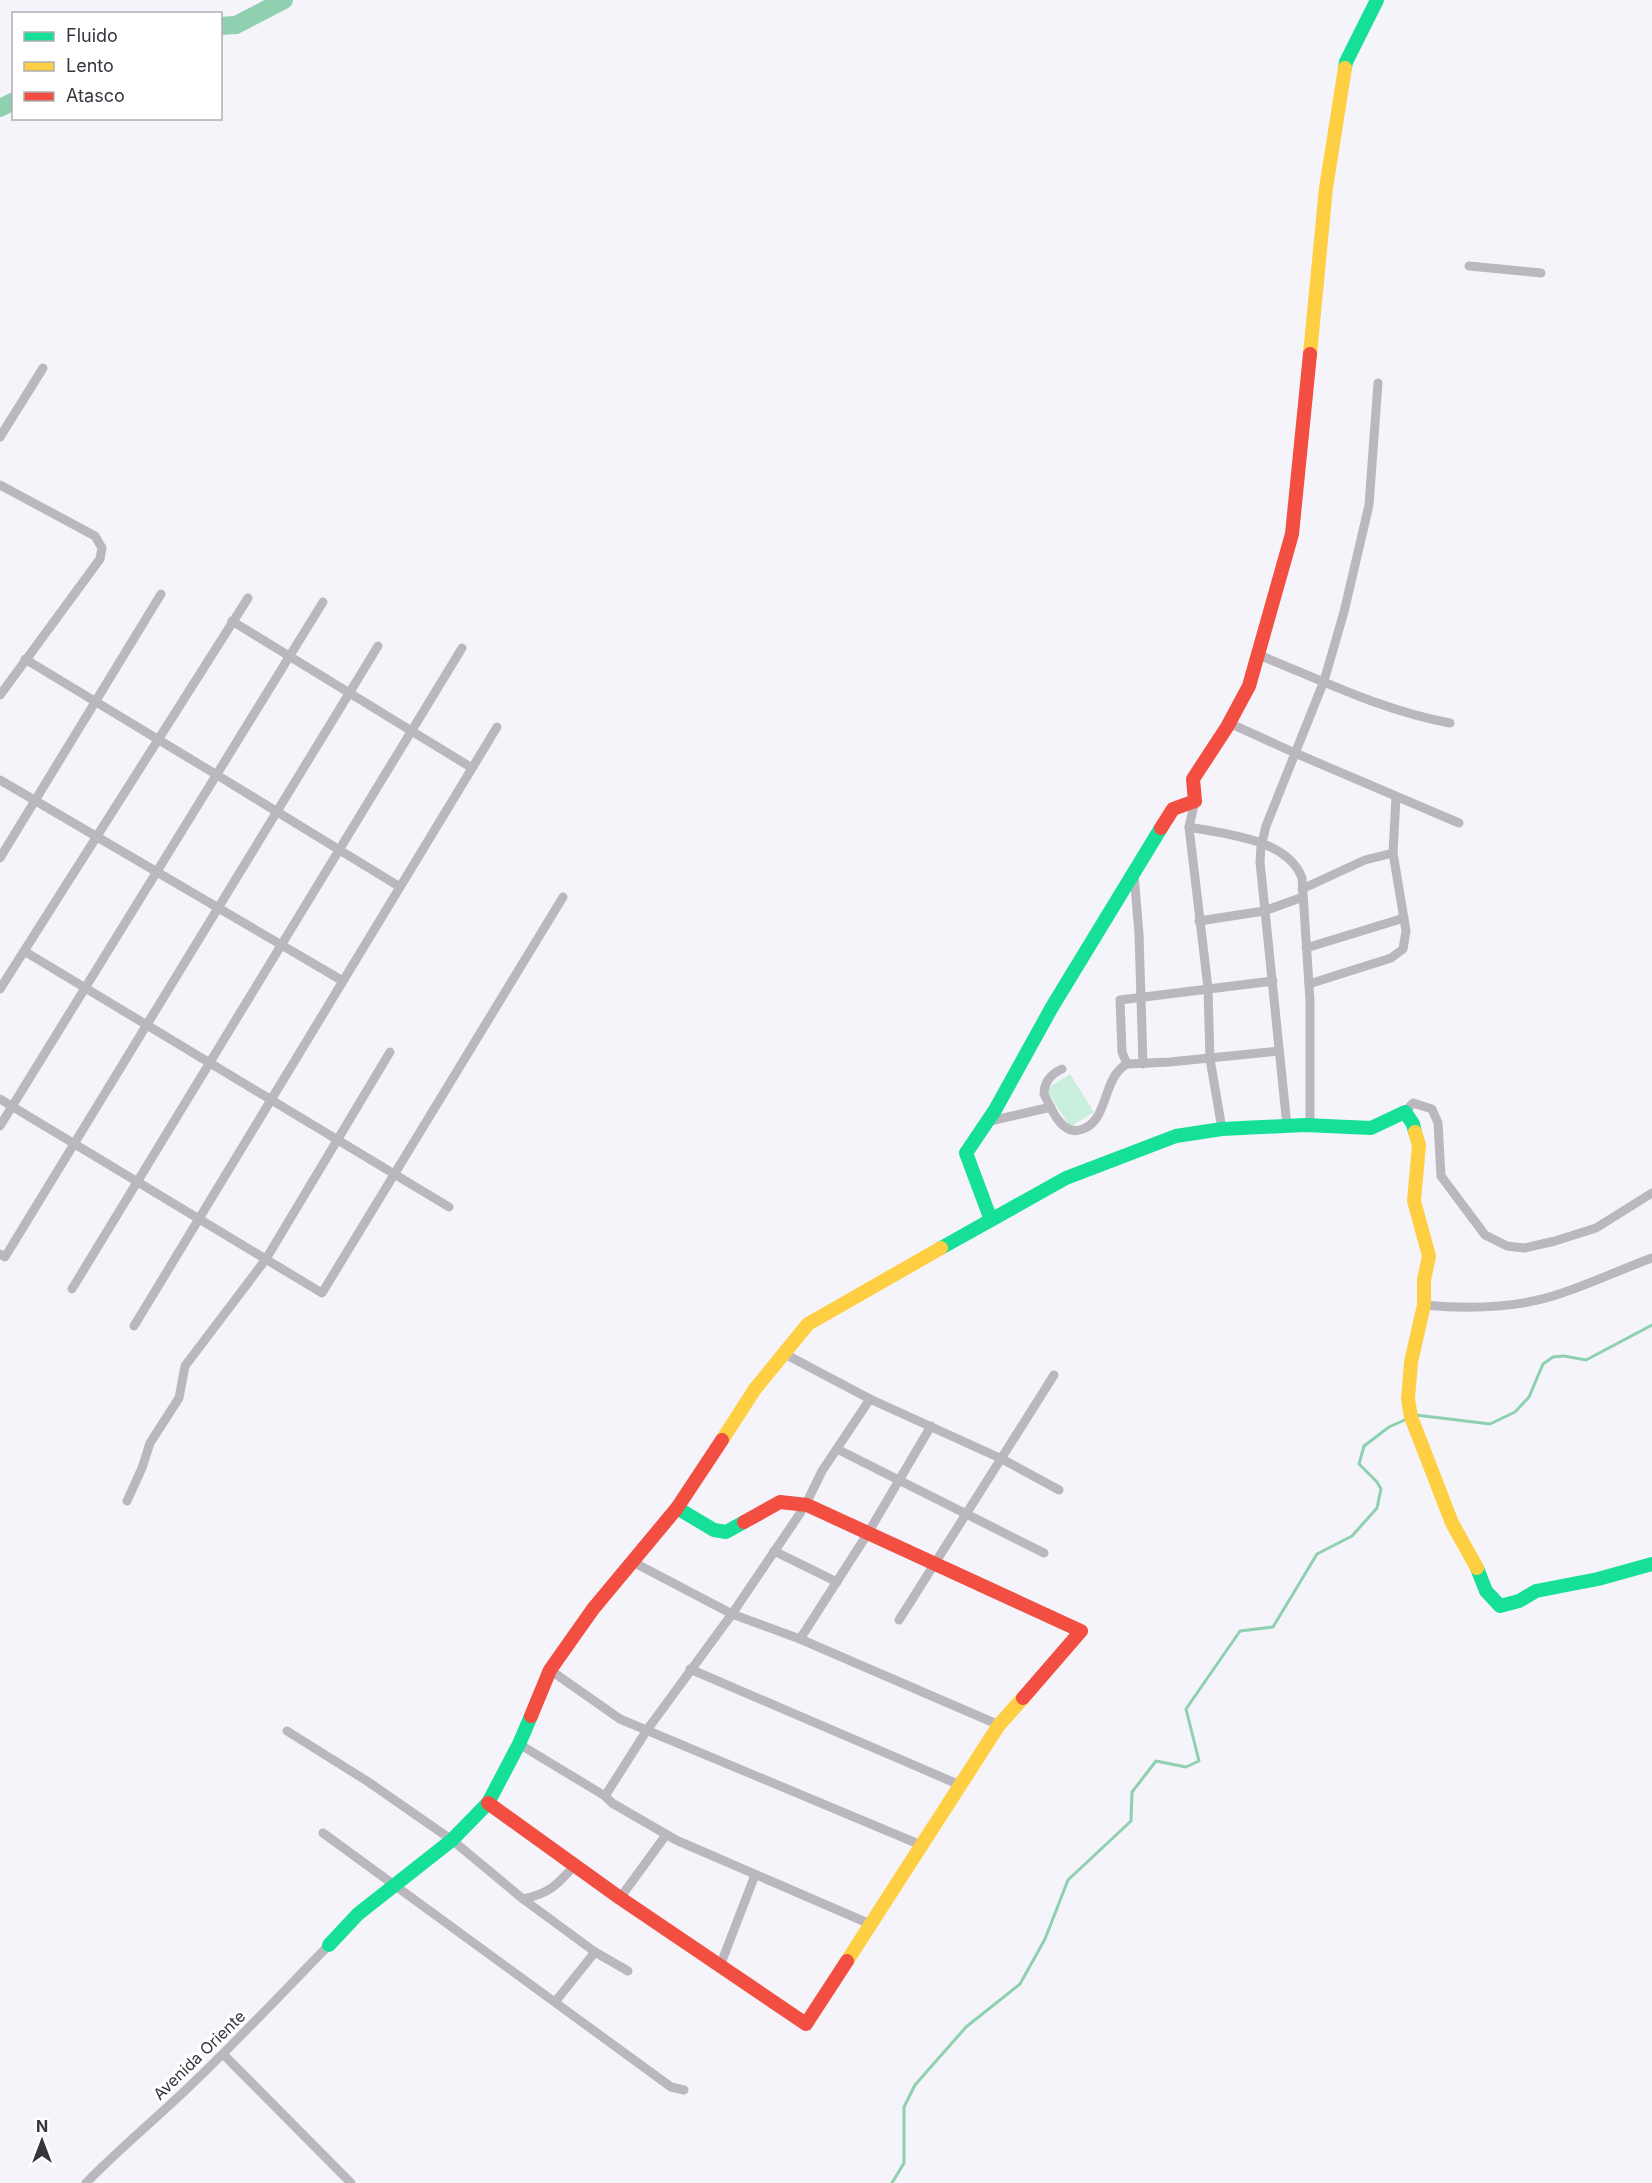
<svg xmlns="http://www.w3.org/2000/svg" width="1652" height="2183" viewBox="0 0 1652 2183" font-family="Inter,sans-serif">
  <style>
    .green { fill: #cbefdd }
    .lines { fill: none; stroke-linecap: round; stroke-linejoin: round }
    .stream { stroke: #8ed0b0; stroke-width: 3 }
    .river { stroke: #8ed0b0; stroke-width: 18 }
    .street { stroke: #bab8be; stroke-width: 9 }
    .fast { stroke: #16e098; stroke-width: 14 }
    .slow { stroke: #ffcf43; stroke-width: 14 }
    .jam { stroke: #f24e42; stroke-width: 14 }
    .labels { text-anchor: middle; stroke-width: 6; stroke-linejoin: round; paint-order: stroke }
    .street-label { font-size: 16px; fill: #37353e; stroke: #fff }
  </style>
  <rect width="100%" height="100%" fill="#f5f4fa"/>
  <path class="green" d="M1070,1074L1094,1112L1070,1127L1046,1089Z"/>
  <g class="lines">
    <g class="stream">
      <path d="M1416,1415L1490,1424L1515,1412L1529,1397L1543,1364L1553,1357L1564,1356L1586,1360L1652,1325"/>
      <path d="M892,2183L904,2163V2107L915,2085L966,2027L1020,1984L1045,1939L1068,1880L1131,1821L1132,1792L1156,1761L1186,1767L1199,1761L1186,1709L1240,1631L1273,1627L1317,1554L1352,1536L1377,1508L1381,1489L1377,1482L1359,1464L1364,1446L1389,1427L1407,1419"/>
    </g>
    <g class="river">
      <path d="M220,26L236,25L284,0"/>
      <path d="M0,108L14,101"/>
    </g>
    <g class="street">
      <path d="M1469,266L1541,273"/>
      <path d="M0,437L43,368"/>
      <path d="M0,485L95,536L102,548L100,559L0,695"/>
      <path d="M232,621L472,768"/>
      <path d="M1259,655C1321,680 1383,711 1450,723"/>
      <path d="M25,659L217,775L400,887"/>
      <path d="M1229,723L1295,753L1459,823"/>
      <path d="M0,780L343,981"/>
      <path d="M1195,801L1189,827L1208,988L1210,1059L1222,1129"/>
      <path d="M1189,827C1225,834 1288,839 1302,878L1310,1001V1125"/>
      <path d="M0,858L161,594"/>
      <path d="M1134,874L1139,934L1143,1064"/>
      <path d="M1302,889L1365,860L1393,853"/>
      <path d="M1199,921L1264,911L1303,897"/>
      <path d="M1306,948L1404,918"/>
      <path d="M24,951L449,1207"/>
      <path d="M1273,981L1120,1000L1122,1052L1127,1064L1170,1062L1279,1051"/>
      <path d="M1309,984L1391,958L1403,949L1406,931L1393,853L1396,797"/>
      <path d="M0,989L248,598"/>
      <path d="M1062,1069C1051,1074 1044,1082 1044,1094C1051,1108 1061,1135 1080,1130C1110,1122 1101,1078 1127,1064"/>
      <path d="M0,1099L322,1293L563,897"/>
      <path d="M1405,1112L1413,1103L1432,1109L1438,1123L1441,1176L1485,1235L1507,1246L1524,1248L1555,1241L1596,1228L1652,1193"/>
      <path d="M986,1122L1051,1107"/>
      <path d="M0,1126L323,602"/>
      <path d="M1287,1126L1260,862L1261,847L1266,826L1324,681L1344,612L1369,505L1378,383"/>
      <path d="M0,1254L5,1257L378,646"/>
      <path d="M72,1289L462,648"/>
      <path d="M1424,1305C1467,1309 1511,1309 1553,1296C1586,1286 1619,1270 1652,1258"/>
      <path d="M134,1326L497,727"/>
      <path d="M783,1353L870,1399L1002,1459L1059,1490"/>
      <path d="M837,1449L1044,1553"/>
      <path d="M127,1501L142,1468L150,1443L179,1398L185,1366L266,1259L390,1052"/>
      <path d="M774,1551L837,1582"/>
      <path d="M633,1562L732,1614L800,1639L999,1725"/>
      <path d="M899,1620L1054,1375"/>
      <path d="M800,1639L868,1533L931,1426"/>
      <path d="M690,1669L960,1785"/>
      <path d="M550,1670L620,1719L921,1845"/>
      <path d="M287,1731L367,1781L452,1840L523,1899L595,1952L628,1971"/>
      <path d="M519,1744L605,1796L612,1803L676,1840L870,1924"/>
      <path d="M605,1796L647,1730L732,1614L805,1506L822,1471L870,1399"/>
      <path d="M323,1833L671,2087L684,2090"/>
      <path d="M620,1898L666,1835"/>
      <path d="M523,1899C549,1894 557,1885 575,1865"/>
      <path d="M720,1966L755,1875"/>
      <path d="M555,2002L595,1952"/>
      <path d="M223,2054L351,2183"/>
      <path d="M86,2183C120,2148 158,2117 193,2083C240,2038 284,1991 329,1945"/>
    </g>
    <g class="fast">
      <path d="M1345,68L1346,62L1377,0"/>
      <path d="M991,1220L966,1153L995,1110L1052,1007L1161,828"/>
      <path d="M941,1248L1066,1178L1176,1136L1222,1129L1305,1125L1371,1128L1405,1112L1413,1124L1415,1132"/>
      <path d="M677,1508L714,1530L726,1532L744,1522"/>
      <path d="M1477,1568L1486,1591L1500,1606L1519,1601L1536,1591L1598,1579L1652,1564"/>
      <path d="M329,1945L358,1914L452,1840L488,1803L519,1744L531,1716"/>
    </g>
    <g class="slow">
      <path d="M1310,354L1326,188L1345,68"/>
      <path d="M1415,1132L1419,1145L1414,1201L1429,1256L1424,1280V1305L1411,1362L1408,1399L1411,1417L1452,1523L1477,1568"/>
      <path d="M722,1440L755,1389L808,1324L941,1248"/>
      <path d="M847,1961L999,1725L1023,1698"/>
    </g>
    <g class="jam">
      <path d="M1161,828L1173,809L1195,801L1193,779L1227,727L1249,686L1292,534L1310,354"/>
      <path d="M744,1522L780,1502L807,1505L1081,1631L1023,1698"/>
      <path d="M531,1716L550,1670L593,1609L677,1508L722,1440"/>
      <path d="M488,1803L620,1898L806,2024L847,1961"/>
    </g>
  </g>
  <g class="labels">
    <g class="street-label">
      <text transform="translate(199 2055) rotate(-44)" y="6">Avenida Oriente</text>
    </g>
  </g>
  <rect x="12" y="12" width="210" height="108" fill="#ffffff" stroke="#afaeb2" stroke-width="1.5"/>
  <rect x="24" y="32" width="30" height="9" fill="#16e098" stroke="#afaeb2" stroke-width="1.5"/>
  <text x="66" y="42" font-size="18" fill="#37353e">Fluido</text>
  <rect x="24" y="62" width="30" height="9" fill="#ffcf43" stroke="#afaeb2" stroke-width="1.5"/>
  <text x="66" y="72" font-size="18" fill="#37353e">Lento</text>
  <rect x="24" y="92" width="30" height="9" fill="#f24e42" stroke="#afaeb2" stroke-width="1.5"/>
  <text x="66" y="102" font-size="18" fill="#37353e">Atasco</text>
  <g transform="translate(42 2141)" stroke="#ffffff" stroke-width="4.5" paint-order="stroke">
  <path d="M0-4.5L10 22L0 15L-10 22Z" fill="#37353e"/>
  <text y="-9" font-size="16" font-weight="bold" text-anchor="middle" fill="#37353e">N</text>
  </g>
</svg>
